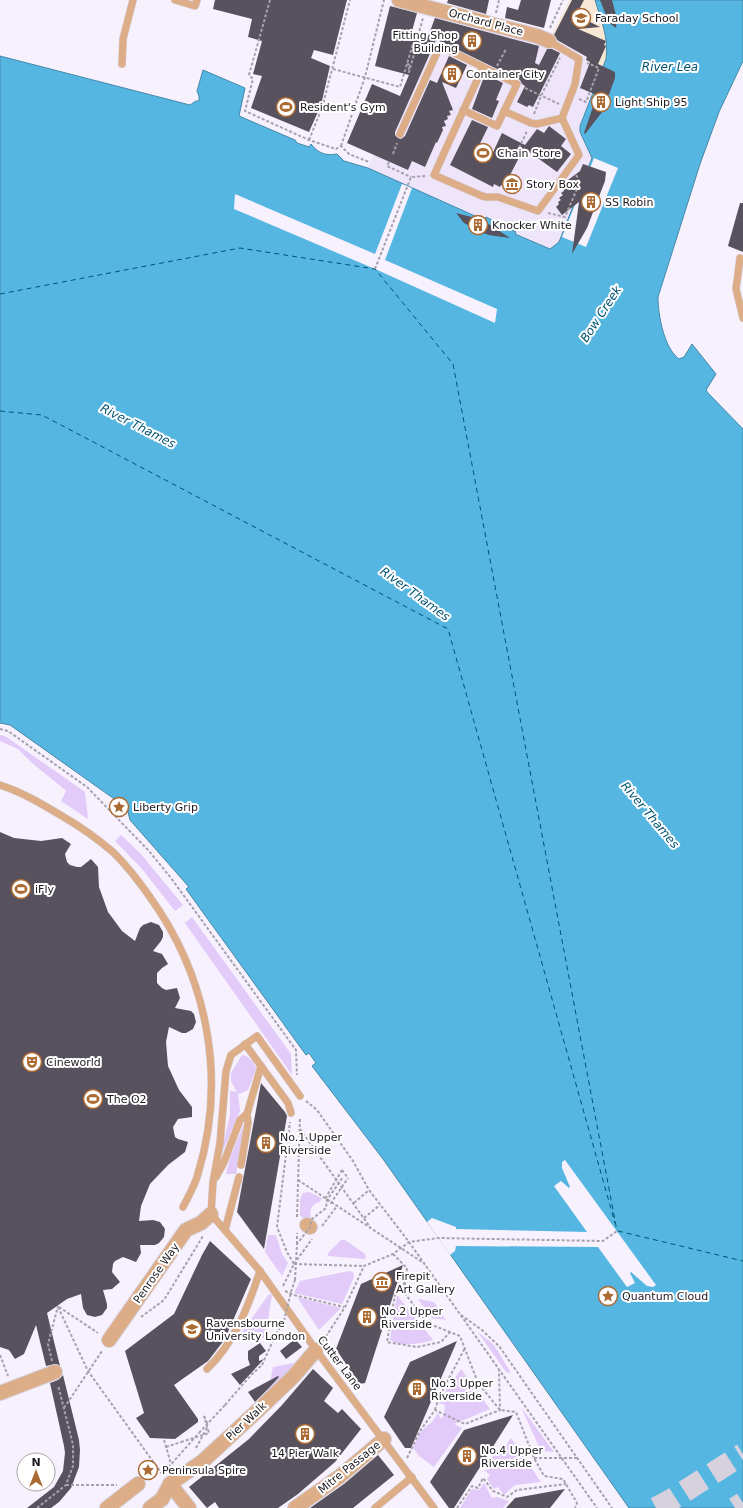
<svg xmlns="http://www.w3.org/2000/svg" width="743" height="1508" viewBox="0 0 743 1508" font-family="'DejaVu Sans',sans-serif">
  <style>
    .commercial { fill: #efe5fb }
    .education { fill: #f7e7d5 }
    .green { fill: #e2caf9 }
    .water { fill: #56b6e2; stroke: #4588a8 }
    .pier { fill: #f7f1fe }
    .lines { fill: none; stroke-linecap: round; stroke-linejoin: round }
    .ferry { stroke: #005371; stroke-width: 1; stroke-dasharray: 5 4; stroke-linecap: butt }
    .building { fill: #58515e }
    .highway-tunnel { stroke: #d6d1dd; stroke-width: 22; stroke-dasharray: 22 11; stroke-linecap: butt }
    .lane-casing { stroke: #d4cfda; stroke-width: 8 }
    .street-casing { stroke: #d4cfda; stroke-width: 16 }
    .path { stroke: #a6a1ab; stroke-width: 2; stroke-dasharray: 3 2; stroke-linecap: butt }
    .lane { stroke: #dcad86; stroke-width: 7 }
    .street { stroke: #dcad86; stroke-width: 14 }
    .path-bridge { stroke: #a6a1ab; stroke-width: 2; stroke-dasharray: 3 2; stroke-linecap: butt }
    .labels { text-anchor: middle; stroke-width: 4; stroke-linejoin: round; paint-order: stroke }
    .poi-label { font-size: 11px; fill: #1d1b20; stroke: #fff; text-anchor: start }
    .street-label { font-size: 11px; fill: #1d1b20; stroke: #fff }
    .water-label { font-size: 12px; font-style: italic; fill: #005371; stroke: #fff }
  </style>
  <rect width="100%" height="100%" fill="#f7f1fe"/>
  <path class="commercial" d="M570,0H595L601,71L580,126L583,139L592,158L559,242L556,246L550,249L544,248L515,234L516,232L500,224L484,220L368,168L436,14L546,46Z"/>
  <path class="education" d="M570,0H595L607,37V51L606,59L603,67L586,60L588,56L551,36Z"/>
  <g class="green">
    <path d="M0,735L5,736L85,792L88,819L61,801L66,791L64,789L32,763L18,749L0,741Z"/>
    <path d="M121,835L140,853L183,905L175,911L142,869L115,841Z"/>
    <path d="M192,917L291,1054L292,1075L185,923Z"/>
    <path d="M242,1055C248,1055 255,1063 256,1069L248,1090L239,1094L238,1093L240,1111L220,1158L230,1115V1091L237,1092L231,1081V1073Z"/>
    <path d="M245,1121L236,1174H226L230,1158Z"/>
    <path d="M309,1192L322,1198L320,1202C312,1203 309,1210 311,1217L305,1219L300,1216V1199L303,1193Z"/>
    <path d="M268,1235H276L282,1254L288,1263L282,1276L265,1252Z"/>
    <path d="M341,1240H345L365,1254L366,1258L364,1259L328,1256V1253Z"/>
    <path d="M349,1271L353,1272L354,1277L342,1304L294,1293L300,1281Z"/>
    <path d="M269,1294L272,1295L265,1338L239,1336Z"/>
    <path d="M397,1295L433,1340C420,1344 402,1347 390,1340Z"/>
    <path d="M297,1297L341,1308L319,1330Z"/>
    <path d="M418,1299L434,1302L446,1320L432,1318Z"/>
    <path d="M477,1331L494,1345L511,1373L506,1372Z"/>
    <path d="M299,1362L267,1397L273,1367Z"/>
    <path d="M461,1369L490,1409L454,1424L462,1428L434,1467L419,1456L413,1448L421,1431L432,1422L438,1413L441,1419L444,1414L445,1405L438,1403Z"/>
    <path d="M521,1407L554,1452L541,1451Z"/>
    <path d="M511,1438L541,1482L515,1485L504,1495L498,1487L494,1489L487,1479L490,1475L484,1470H488L494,1453L500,1454Z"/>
    <path d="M484,1483L492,1498L497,1497L509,1501L503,1508H460L472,1489L479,1490Z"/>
  </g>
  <path class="water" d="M595,0H743V61L719,112L700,164L658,297C658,315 664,348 679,359L684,357L692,344L716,374L706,390L708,393L743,429V1508H629L383,1159L312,1066L316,1063L309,1053L306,1055L186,889L189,887L130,820L127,808L10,725L0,723V56L190,105L196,101H199V96L197,91L203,70L245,88L239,116L295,140L297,143L309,147L311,144C318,153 325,156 337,154L344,161L368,168L484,220L486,217L516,232L515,234L550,249L559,242L592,158L580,132V126L606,59C609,38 601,20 595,0Z"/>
  <g class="pier">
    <path d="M594,158L618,168L586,247L562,237Z"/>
    <path d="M402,184L412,188L385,260L497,309L495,323L375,269L234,209L235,194L375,254Z"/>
    <path d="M565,1160L656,1285L653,1287L647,1286L631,1272L630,1273L635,1283L627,1287L598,1247L456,1246L455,1251L450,1255L427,1222L432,1218L456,1227V1229L587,1232L554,1186L561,1181L569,1188L570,1187L562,1168V1162Z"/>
  </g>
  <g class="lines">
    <g class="ferry">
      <path d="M0,294L240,248L375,269L453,364L617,1231"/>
      <path d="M0,411L42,415L448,629L615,1223"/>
      <path d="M618,1231L743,1261"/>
    </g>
  </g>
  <g class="building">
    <path d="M215,0H347L333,55L314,50L311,58L330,66L321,105L309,132L251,108L262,76L253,74L262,41L248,37L252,19L213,9Z"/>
    <path d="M448,0H489L486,14L447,3Z"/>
    <path d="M521,0H551L544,28L505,18L507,7L518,10Z"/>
    <path d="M572,0H584L576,15L600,27L578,29L606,41L604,45L606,46L598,64L615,72V78L603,111L585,134L584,133L597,95L580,88L590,62L586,60L587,57L557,40L554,35Z"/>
    <path d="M600,0H612L617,19L616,28L609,23Z"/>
    <path d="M390,6L417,13L412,31L428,37L435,18L539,46L535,63L539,65L547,49H552L560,53L533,107L529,105L527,107L517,102L525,86L522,84L520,80L442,42L436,40L395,132V135L398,138L401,139L405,136L430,80L437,83L449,56L467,65L456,88L442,82L453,110L449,111L451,115L447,116L448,119L444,121L446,126L442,127L443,130L437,143L436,142L425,167L412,161L408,170L347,143L372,84L400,96L409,75L375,66Z"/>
    <path d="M485,74L503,83L496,100L499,101L492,118L472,109Z"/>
    <path d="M472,120L488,127L475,154L489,161L502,133L525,145L537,129L544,133L549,126L566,139L561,146L571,154L557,172L524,148L509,177L516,180L512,190L501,185L500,187L494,184L493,187L450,165Z"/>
    <path d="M583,164L606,172L605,181L587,228L572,254L579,202L562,215L556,207L559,204L558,202L561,200L559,198L563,195L561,193L564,191L563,189L566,186L565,185L570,181L568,180L580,171Z"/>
    <path d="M740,203H743V252L728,246Z"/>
    <path d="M456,213L472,217L487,223L510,238L489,235L483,233L464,223Z"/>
    <path d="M0,832L14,838L41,841L62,838L71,844L65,854L67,862L70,865L77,867H81L91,859L98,867L99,887L108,912L122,931L135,941L140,928L143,925L151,922L159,925L163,932V937L161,941L153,951L162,954L168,964L162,968L157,973V983L162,988L166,990L177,988L180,998L175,1008L191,1011L194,1014L196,1022L193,1029L186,1033H182L169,1027L166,1042L168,1066L179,1090L192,1107V1117L178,1119L173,1127L175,1137L178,1139L188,1142L185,1152L168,1165L150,1184L141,1206L139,1221L153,1220L160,1222L165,1229L164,1237L159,1243L155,1245H140L141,1253L136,1262L123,1257L115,1261L113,1264L112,1272L120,1282L112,1289L103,1290L107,1304V1308L102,1315L95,1317L87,1315L83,1308L81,1294L67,1299L47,1313L60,1366L56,1364L46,1366L36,1325L24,1354L15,1359L9,1350L0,1347Z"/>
    <path d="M261,1083L285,1112L287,1116L264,1249L237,1212Z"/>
    <path d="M210,1241L251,1279L225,1339L208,1361L174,1385L198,1419V1422L175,1439L150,1438L136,1418L144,1413L125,1351L174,1314L202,1255Z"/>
    <path d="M403,1265L365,1383L359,1384L336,1349L361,1284Z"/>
    <path d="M295,1339L302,1347L286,1359L280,1351Z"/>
    <path d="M457,1341L411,1448H405L384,1417L410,1362Z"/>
    <path d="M260,1343L266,1351L259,1356V1361L264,1359L240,1385L231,1374L250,1365L248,1359V1351Z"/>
    <path d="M313,1369L333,1388L324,1401L338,1413L342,1409L361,1429L335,1462L298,1494L278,1508H219L215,1502L207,1508L189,1487L249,1439L282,1405Z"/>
    <path d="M63,1375L79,1440L80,1450L79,1467L71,1488L59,1502L51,1508H27L54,1487L63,1471L65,1453L64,1446L50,1383L58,1380Z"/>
    <path d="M278,1376L279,1377L268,1389L255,1402L248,1392Z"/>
    <path d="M513,1415L454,1508H449L430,1482L464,1430Z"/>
    <path d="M378,1455L394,1475L353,1508H310L344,1484Z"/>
    <path d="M565,1489L550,1508H506L515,1498Z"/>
  </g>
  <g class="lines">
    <g class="highway-tunnel">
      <path d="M656,1508L671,1500L743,1454"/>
      <path d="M735,1508L743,1503"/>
    </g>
    <defs>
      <g id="lane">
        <path d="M175,0L195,6L197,0"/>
        <path d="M122,64L123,39L133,0"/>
        <path d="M463,110L497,126L517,84L483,67L434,175L482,196L486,197H498L538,211L579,155L562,118L575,84L579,59L549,41"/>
        <path d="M504,111L531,123L537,124L562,118"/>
        <path d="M400,134L440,46L483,67"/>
        <path d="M740,258L736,289L743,318"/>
        <path d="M0,785C22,792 42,804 62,816C81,827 98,839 114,853C128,867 141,884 152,900C209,981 227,1082 197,1177C194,1187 188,1197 183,1207"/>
        <path d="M245,1044L288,1103L291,1113"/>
        <path d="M300,1096L257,1036L231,1055L226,1071L220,1143L213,1182L211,1214L260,1271L316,1350L434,1508"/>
        <path d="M241,1165L248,1123L247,1114"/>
        <path d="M216,1177L224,1162L240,1120L247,1114L261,1066"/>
        <path d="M225,1230L239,1177"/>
        <path d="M207,1369C235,1342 248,1307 260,1271"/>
        <path d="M375,1508L412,1477"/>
      </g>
      <g id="street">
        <path d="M399,0L537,36L549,41"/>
        <path d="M307,1225L310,1227"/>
        <path d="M109,1340L186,1230L201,1223L211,1214"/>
        <path d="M0,1393L55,1372"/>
        <path d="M170,1484L189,1508"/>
        <path d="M107,1508L138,1484"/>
        <path d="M150,1508L162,1499L170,1484L203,1461L253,1415L293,1377L316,1350"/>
        <path d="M295,1508L339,1477L384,1439"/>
      </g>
    </defs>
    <use href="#lane" class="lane-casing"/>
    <use href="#street" class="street-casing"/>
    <g class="path">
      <path d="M270,0L249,75L253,79L245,111L309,140L336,149L341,146L349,154L369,162"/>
      <path d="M496,13L499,0"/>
      <path d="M550,28L563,0"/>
      <path d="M407,64L410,65L408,71L409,72L415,51L412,50"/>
      <path d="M497,66L506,49"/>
      <path d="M333,69L400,87L413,44L416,43L423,18"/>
      <path d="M525,88L559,104"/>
      <path d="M579,99L586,102L599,68L587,63"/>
      <path d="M534,114L541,96L560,58"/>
      <path d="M309,140L322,108L350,0"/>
      <path d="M341,146L365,77L384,0"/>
      <path d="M519,148L527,131"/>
      <path d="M393,154L397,143"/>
      <path d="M389,162L387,166L411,177"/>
      <path d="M548,213L565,217L579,184L578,178L575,174"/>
      <path d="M375,269L411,177L426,176"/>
      <path d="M0,729L8,731L87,787L149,851L171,878L296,1050L297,1075"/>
      <path d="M306,1101L317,1110L353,1161L369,1190L409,1242L597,1508"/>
      <path d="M300,1129L370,1227"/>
      <path d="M342,1170L348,1178"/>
      <path d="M298,1180L422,1262"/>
      <path d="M354,1203L369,1190"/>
      <path d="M297,1217L300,1117"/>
      <path d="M364,1218L380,1205"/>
      <path d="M322,1226L337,1206"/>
      <path d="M297,1244V1233"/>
      <path d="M393,1254L407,1268L404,1292L427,1323L460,1336L478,1383L500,1410L516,1412L534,1458L544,1476L563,1479L577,1503L575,1508"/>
      <path d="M294,1264L312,1239"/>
      <path d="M294,1264L364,1266"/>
      <path d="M405,1282L395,1295L387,1342L417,1347L441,1342L450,1332"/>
      <path d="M283,1286L294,1264L287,1252L277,1227L290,1122"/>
      <path d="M285,1291L294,1295L344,1307"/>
      <path d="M291,1292L295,1280"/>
      <path d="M404,1292L440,1287"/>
      <path d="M58,1307L88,1371L162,1474"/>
      <path d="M59,1307L98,1333"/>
      <path d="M461,1315L482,1330L499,1346L612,1508"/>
      <path d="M141,1317L164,1300L203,1236"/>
      <path d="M276,1334L284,1321"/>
      <path d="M323,1341L345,1307L364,1266L393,1254L409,1242L438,1238L603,1241L617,1231"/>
      <path d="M0,1355L8,1376"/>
      <path d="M52,1361L48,1344L58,1306"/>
      <path d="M225,1405L251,1375L262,1365"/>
      <path d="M64,1408L102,1351"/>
      <path d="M435,1410L439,1397L465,1348"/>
      <path d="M204,1416L208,1425"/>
      <path d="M166,1447L181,1442"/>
      <path d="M407,1458L420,1431L435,1410L465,1424L500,1410L499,1370"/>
      <path d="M534,1458H577"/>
      <path d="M165,1471L199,1433"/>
      <path d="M66,1485H117"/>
      <path d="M37,1508L66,1485L73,1466V1445L58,1385"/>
      <path d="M457,1508L472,1486L478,1488L483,1478L493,1491L507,1497L517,1490L566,1484"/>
    </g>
    <use href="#lane" class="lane"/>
    <use href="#street" class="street"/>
    <g class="path-bridge">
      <path d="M342,1170L325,1199L331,1203L348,1178"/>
      <path d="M295,1280L297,1244L310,1227L312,1219L326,1208L327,1200L343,1177"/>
      <path d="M284,1321L291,1292"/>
      <path d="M262,1365L276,1334"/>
      <path d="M199,1433L225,1405"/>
      <path d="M164,1440L171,1464"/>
      <path d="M181,1442L209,1433L204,1416"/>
      <path d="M196,1448L207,1428"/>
    </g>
  </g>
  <defs>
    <symbol id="school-ring" viewBox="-11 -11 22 22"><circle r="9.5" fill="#fff" stroke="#aa6a32" stroke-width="1.5"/><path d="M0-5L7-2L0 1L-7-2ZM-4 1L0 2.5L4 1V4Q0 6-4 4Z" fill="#aa6a32"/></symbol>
    <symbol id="building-ring" viewBox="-11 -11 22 22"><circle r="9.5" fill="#fff" stroke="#aa6a32" stroke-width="1.5"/><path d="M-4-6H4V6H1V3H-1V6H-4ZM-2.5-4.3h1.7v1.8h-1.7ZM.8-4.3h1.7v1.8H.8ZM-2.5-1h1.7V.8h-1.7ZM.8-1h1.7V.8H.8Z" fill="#aa6a32"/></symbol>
    <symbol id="stadium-ring" viewBox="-11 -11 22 22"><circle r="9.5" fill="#fff" stroke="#aa6a32" stroke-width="1.5"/><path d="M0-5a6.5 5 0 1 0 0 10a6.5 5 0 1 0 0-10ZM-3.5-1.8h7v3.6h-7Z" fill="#aa6a32"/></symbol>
    <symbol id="museum-ring" viewBox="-11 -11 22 22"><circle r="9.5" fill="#fff" stroke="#aa6a32" stroke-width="1.5"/><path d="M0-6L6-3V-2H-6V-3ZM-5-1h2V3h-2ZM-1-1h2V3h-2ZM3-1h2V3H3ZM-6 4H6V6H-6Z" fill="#aa6a32"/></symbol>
    <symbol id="sight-ring" viewBox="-11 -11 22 22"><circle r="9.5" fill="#fff" stroke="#aa6a32" stroke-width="1.5"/><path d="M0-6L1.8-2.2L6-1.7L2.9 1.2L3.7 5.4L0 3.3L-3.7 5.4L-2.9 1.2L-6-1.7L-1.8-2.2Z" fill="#aa6a32"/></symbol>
    <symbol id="theatre-ring" viewBox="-11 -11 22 22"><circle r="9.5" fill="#fff" stroke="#aa6a32" stroke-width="1.5"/><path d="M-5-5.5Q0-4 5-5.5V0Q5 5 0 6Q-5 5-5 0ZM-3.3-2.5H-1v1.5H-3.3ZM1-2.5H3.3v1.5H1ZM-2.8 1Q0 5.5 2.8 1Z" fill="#aa6a32"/></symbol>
    <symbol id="university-ring" viewBox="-11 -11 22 22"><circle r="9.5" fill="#fff" stroke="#aa6a32" stroke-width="1.5"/><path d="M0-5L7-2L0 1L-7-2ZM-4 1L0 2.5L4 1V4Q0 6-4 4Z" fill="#aa6a32"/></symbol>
  </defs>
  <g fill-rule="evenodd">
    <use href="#school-ring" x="570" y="7" width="22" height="22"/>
    <use href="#building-ring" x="461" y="30" width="22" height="22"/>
    <use href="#building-ring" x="441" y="63" width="22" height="22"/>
    <use href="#building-ring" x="590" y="91" width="22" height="22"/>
    <use href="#stadium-ring" x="275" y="96" width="22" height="22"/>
    <use href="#stadium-ring" x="472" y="142" width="22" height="22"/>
    <use href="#museum-ring" x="501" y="173" width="22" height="22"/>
    <use href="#building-ring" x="580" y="191" width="22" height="22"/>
    <use href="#building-ring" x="467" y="214" width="22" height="22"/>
    <use href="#sight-ring" x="108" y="796" width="22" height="22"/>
    <use href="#stadium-ring" x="10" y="878" width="22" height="22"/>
    <use href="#theatre-ring" x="21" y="1051" width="22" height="22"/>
    <use href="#stadium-ring" x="82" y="1088" width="22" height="22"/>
    <use href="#building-ring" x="255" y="1132" width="22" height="22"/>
    <use href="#museum-ring" x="371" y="1271" width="22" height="22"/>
    <use href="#sight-ring" x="597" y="1285" width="22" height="22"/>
    <use href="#building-ring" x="356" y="1306" width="22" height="22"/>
    <use href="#university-ring" x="181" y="1318" width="22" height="22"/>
    <use href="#building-ring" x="406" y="1378" width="22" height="22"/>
    <use href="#building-ring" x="294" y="1423" width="22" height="22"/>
    <use href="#building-ring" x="456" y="1445" width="22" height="22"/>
    <use href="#sight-ring" x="137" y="1459" width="22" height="22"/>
  </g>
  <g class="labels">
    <g class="poi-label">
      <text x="595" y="22">Faraday School</text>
      <text x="458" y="39" text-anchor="end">Fitting Shop<tspan x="458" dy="13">Building</tspan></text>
      <text x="466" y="78">Container City</text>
      <text x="615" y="106">Light Ship 95</text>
      <text x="300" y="111">Resident's Gym</text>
      <text x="497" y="157">Chain Store</text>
      <text x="526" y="188">Story Box</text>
      <text x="605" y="206">SS Robin</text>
      <text x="492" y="229">Knocker White</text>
      <text x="133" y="811">Liberty Grip</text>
      <text x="35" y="893">iFly</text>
      <text x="46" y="1066">Cineworld</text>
      <text x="107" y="1103">The O2</text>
      <text x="280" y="1141">No.1 Upper<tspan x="280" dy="13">Riverside</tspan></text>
      <text x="396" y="1280">Firepit<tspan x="396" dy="13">Art Gallery</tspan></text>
      <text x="622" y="1300">Quantum Cloud</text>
      <text x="381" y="1315">No.2 Upper<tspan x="381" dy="13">Riverside</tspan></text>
      <text x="206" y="1327">Ravensbourne<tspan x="206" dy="13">University London</tspan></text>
      <text x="431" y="1387">No.3 Upper<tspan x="431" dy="13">Riverside</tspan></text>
      <text x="481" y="1454">No.4 Upper<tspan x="481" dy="13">Riverside</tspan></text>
      <text x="305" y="1457" text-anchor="middle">14 Pier Walk</text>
      <text x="162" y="1474">Peninsula Spire</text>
    </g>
    <g class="street-label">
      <text transform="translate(486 22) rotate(15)" y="4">Orchard Place</text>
      <text transform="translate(156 1273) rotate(-55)" y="4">Penrose Way</text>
      <text transform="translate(340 1363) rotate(53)" y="4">Cutter Lane</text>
      <text transform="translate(246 1421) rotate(-43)" y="4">Pier Walk</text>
      <text transform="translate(349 1467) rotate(-39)" y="4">Mitre Passage</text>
    </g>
    <g class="water-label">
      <text x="670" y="71">River Lea</text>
      <text transform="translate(601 314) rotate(-57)" y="4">Bow Creek</text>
      <text transform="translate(138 426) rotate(27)" y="4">River Thames</text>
      <text transform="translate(415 594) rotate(36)" y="4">River Thames</text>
      <text transform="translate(650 815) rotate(50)" y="4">River Thames</text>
    </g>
  </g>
  <g transform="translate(36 1472)"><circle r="19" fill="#ffffff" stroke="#a5a4a6"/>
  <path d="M0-3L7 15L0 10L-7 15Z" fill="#aa6a32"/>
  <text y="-6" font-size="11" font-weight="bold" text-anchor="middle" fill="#1d1b20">N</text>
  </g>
</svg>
